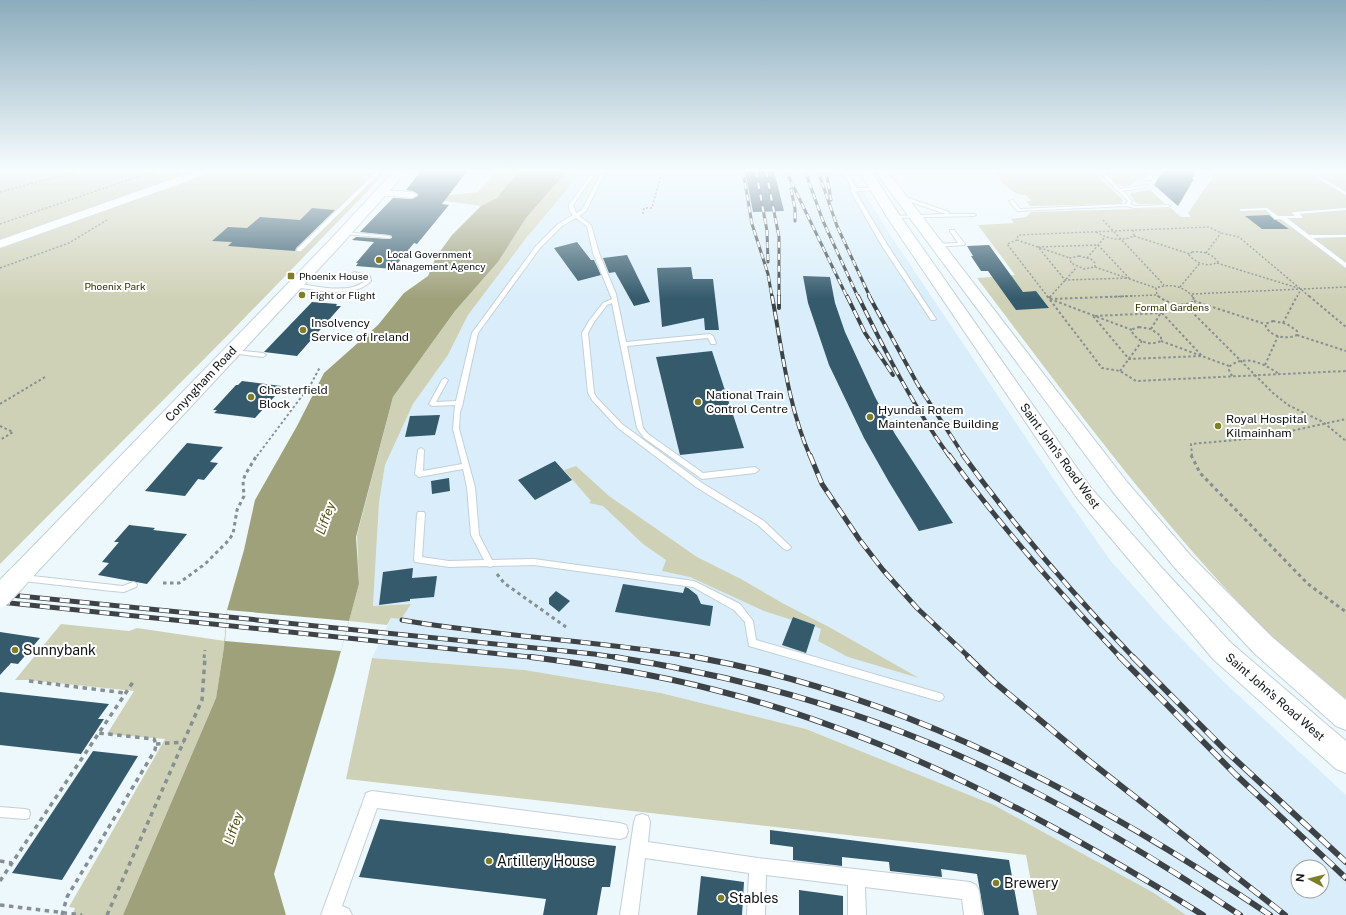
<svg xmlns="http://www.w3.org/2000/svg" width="1346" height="915" viewBox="0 0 1346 915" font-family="'Public Sans',sans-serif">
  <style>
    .built { fill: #d9eefa; fill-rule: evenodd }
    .green { fill: #cfd1b6 }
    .water { fill: #9fa17b }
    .pier { fill: #edf8fd }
    .building { fill: #345a6c }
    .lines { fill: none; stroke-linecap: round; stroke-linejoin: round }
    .service-casing { stroke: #c2cfd7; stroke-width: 2 }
    .pedestrian-casing { stroke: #c2cfd7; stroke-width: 2 }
    .minor-casing { stroke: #c2cfd7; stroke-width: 2 }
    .tertiary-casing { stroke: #c2cfd7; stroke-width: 2 }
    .secondary-casing { stroke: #c2cfd7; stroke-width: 2 }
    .path-far3 { stroke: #868f92; stroke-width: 1.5; stroke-dasharray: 2 2; stroke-linecap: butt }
    .path-far2 { stroke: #868f92; stroke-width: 2; stroke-dasharray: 2.5 2.5; stroke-linecap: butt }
    .path-far1 { stroke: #868f92; stroke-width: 3; stroke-dasharray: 3.5 3.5; stroke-linecap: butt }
    .path { stroke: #868f92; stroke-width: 3.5; stroke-dasharray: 4.5 4.5; stroke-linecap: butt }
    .service { fill: #fff; fill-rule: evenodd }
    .pedestrian { fill: #fff; fill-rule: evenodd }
    .minor { fill: #fff; fill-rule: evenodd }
    .tertiary { fill: #fff; fill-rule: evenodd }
    .secondary { fill: #fff; fill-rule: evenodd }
    .rail-far3-casing { stroke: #3c4245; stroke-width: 3 }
    .rail-far2-casing { stroke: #3c4245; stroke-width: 4 }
    .rail-far1-casing { stroke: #3c4245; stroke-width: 5 }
    .rail-casing { stroke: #3c4245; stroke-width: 6 }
    .rail-far3 { stroke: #fff; stroke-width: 2; stroke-dasharray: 6; stroke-linecap: butt }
    .rail-far2 { stroke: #fff; stroke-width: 2.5; stroke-dasharray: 8; stroke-linecap: butt }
    .rail-far1 { stroke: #fff; stroke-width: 3.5; stroke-dasharray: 10; stroke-linecap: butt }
    .rail { stroke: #fff; stroke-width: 4.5; stroke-dasharray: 13; stroke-linecap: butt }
    .secondary-bridge-casing { stroke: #c2cfd7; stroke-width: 24; stroke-linecap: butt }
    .secondary-bridge { stroke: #fff; stroke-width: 22 }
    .poi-dot { fill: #7d7e27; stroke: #fff; stroke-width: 1.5 }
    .labels { text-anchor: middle; stroke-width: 4; stroke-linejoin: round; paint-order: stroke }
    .far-poi-label { font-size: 10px; fill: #0d1214; stroke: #fff; text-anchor: start }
    .far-park-label { font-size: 10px; fill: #2d2d00; stroke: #fff }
    .poi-label { font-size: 12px; fill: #0d1214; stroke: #fff; text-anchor: start }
    .street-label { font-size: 12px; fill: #0d1214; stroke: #fff }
    .water-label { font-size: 13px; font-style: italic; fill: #505111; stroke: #fff }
    .near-poi-label { font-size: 14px; fill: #0d1214; stroke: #fff; text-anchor: start }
  </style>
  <rect width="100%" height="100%" fill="#edf8fd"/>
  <path class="built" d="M580,171H850L893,239L1061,490L1110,560L1169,626L1226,684L1346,795V915H1186L1154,893L994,805L806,729L661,693L525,670L372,658L391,618L411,604L373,606L379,503L385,465L413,404L448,355L468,315L527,237L565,192ZM1298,867H1322V891H1298Z"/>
  <g class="green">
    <path d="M0,171H387L228,335L0,564Z"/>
    <path d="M496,171H518L497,198L481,206L423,198L478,192Z"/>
    <path d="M567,171H580L565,192L527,237L468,315L448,355L413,404L385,465L379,503L373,606L411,604L401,619L391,618L387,625L349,621L359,584L357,535L393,397L455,311L498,262L526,218Z"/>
    <path d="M1006,171H1093L1123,200L1122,202L1118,204L1030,206L1026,201H1031L1026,195C1012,195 1004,184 995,173H1007Z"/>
    <path d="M1105,171H1149L1143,179L1139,178C1136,180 1132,184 1129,186C1120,189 1109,177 1105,171Z"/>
    <path d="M1217,171H1346V699C1320,677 1291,656 1268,633C1160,524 1069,400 977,278L1015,275L978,225L1014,223L1011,219L1026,217L1031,212L1171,208L1181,217H1191L1188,213Z"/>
    <path d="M1150,190L1165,204H1139L1136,203L1130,195L1131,193Z"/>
    <path d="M576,466L609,496L697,557L741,579L784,604L829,627L919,678L848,657L818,641L821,629L793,617L792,620L764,611L690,577L662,571L666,560L643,544L603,506L589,503L591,501L564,470Z"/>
    <path d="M61,624L129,631L137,628L225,641L216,698L123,915H72L75,908L69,907L165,739L107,734L134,691L27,680H15Z"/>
    <path d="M372,658L525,670L661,693L806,729L994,805L1154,893L1186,915H1037L1026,855L346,779Z"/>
  </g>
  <path class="water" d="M518,171H567L526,218L498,262L455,311L393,397L356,537L359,584L335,673L274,874L286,915H123L216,698L224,647L227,610L244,550L255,500L297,426L324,373L378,325L404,293L428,276L436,257L452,235L481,206L497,198Z"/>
  <path class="pier" d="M227,610L349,621L341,651L225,641Z"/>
  <g class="building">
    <path d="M421,171H467L442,204L449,205L417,244L414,243L393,269L356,266L358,263H356L374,242L352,240L356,237L389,239L392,238V236L389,235L360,232L393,198L412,199L418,196V194L413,191L406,190Z"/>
    <path d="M745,171H774L784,211L753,212Z"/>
    <path d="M1163,171H1196L1192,179H1194L1178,206L1154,185Z"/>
    <path d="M312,208L335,210L296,248L295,251L228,246L232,242L212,241L228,227L247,228L260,217L300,220Z"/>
    <path d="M1269,215L1289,229H1262L1245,216Z"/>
    <path d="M577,242L591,260H594L601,275L578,281L554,248Z"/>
    <path d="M989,245L1023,292L1036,291L1049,308L1016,310L988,271H981L971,256H973L967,246Z"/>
    <path d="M627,255L650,302L634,306L615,272L609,273L603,258Z"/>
    <path d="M691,267L693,279H713L719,330H705L704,318L662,327L657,268Z"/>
    <path d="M803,276L830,277L835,303L845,332L875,397L895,434L953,523L919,531L889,482L864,438L829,365L808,303Z"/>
    <path d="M312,302L337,304L336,306H341L297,356L264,352Z"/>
    <path d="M712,351L744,448L680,455L656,357Z"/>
    <path d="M242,381L281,386L273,396H275L255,418L214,413L217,410H213L236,385H238Z"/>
    <path d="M440,415L435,435L405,437L410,416Z"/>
    <path d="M187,443L223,447L210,462L218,463L204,480L198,479L185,496L145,491Z"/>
    <path d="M555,461L572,480L535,500L518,480Z"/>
    <path d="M449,478L450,491L432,494L431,481Z"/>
    <path d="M129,525L155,528L153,530L187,534L147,584L98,575L109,563L102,562L119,542H114Z"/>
    <path d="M413,568L412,578L437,576L434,597L410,599V601L379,605L383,572Z"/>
    <path d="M623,584L683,593L685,587L688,588L697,595L701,604L713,606L710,626L615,612Z"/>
    <path d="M556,591L570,601L559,612L549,604V598Z"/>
    <path d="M793,617L815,625L806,653L782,645Z"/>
    <path d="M0,632L40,638L18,664L11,663L0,675Z"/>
    <path d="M0,692L109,704L98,719H104L81,754L0,745Z"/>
    <path d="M93,751L138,756L62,880L12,873Z"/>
    <path d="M380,819L616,846L610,887H602L597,915H543L546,899L359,877Z"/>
    <path d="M770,830L1009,860L1019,915H984L977,874L941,869L942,877L890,871L889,862L842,857V866L793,860V847L770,844Z"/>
    <path d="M701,876L744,882L742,915H697Z"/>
    <path d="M799,890L843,896V915H799Z"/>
  </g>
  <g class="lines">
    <defs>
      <g id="service">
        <path d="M377,171H382L301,251H297V249Z"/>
        <path d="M593,171H597L573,205L576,213L582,210L602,171H606L586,211L579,216L591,225L599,253L616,294L626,342L710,334L713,336L716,343L715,344H711L708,338L627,346L643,428L648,434L703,473L755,467L759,470L755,473L702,479L644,438L637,428L612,303L607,305L594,322L588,333L594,393L597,398L622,424L702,483L764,521L791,547L790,549L787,550L784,549L758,525L696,487L618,428L592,400L588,393L582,333L589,321L603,303L612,299L593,253L587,226L576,218L562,226L540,248L478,333L463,402V403L460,412L459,429L475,487L479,535L492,560L534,559L694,581L740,604L753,621L756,640L939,693L942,694L944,697L942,700L939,701L749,646L745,622L734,610L693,587L534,565L493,566L490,567L487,566L449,567L415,562L414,560L417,514L418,512H424L425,514L422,557L449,561L484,560L471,535L467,487L463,469L419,477L415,474L418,450L421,448L424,450L423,471L462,464L453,429L455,405L432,406L429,404L442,380L445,378L448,380L436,402L456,401L472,333L536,246L558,224L573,215L570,212L569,205Z"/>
        <path d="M843,171H847L856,188H875L877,189L875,190L855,191L888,246L936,319L935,320H931L882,246L850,190L852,189Z"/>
        <path d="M1098,171H1103L1120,189L1148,185V186L1146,187L1123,191L1132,201L1130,204L1134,206L1168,205L1170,206L1168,207L1134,208L1127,206L1019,211H1017L1009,201L1013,200L1020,209L1126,204L1128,201Z"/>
        <path d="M1306,171H1311L1346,192V195Z"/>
        <path d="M899,196H903L949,212V213L948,214H974L976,215L974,216L892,218V216H894L946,214L899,198Z"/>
        <path d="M1267,208L1278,216H1295L1292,213L1294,212L1346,208V210L1299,214L1302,216V218H1287L1309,235H1346V237L1313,238L1346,263V268L1281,219H1275L1266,210L1241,211L1239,210L1241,209Z"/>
        <path d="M950,230H954L965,244L964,245L935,247V245L937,244L958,243L950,231Z"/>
        <path d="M343,232L389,236L391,237L389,238L345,234H343Z"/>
        <path d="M354,272L370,276L371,281C354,299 317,290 295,287L292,285L295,283C316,286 348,295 365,281V278L352,275L351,274Z"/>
        <path d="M233,350L263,353L266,355L263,357L231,353L230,352Z"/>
        <path d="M23,575L123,586L133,582L136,583L137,585L136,587L124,592L112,591L23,581L20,580L19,578L20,576Z"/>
        <path d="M0,807L25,809L29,810L30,814L29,818L25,819L0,817Z"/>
      </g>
      <g id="pedestrian">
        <path d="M1151,171H1157L1151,180H1147L1146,179Z"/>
        <path d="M372,791L620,823L626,825L628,831L626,837L620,839L377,808L342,906L349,909L352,915H321L364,799L366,793Z"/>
        <path d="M642,814L648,816L650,822L648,842L758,858L970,882L976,885L979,891L982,915H964L962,899L865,887L866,915H848V885L766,875L765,915H747L749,873L645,858L638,915H620L634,822L636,816Z"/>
      </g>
      <path id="minor" d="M381,190L412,192L417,195L412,198L378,195L376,193L378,191Z"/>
      <path id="tertiary" d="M195,171H211L210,173L0,248V240Z"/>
      <g id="secondary">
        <path d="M394,171H407L340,246L26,584L18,587L10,584L6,577L10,570L330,240Z"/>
        <path d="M859,171H871L900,216L1091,488L1162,568L1231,643L1346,741V773L1336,769L1213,659L1077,498L887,217Z"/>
        <path d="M875,171H887L1127,482L1191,556L1272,637L1346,700V730L1336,726L1254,653L1175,568L1113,492Z"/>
      </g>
    </defs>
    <use href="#service" class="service-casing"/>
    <use href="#pedestrian" class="pedestrian-casing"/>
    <use href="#minor" class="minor-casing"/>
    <use href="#tertiary" class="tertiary-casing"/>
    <use href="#secondary" class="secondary-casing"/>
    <g class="path-far3">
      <path d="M0,192L78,171"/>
      <path d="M643,214L644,208H652L662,171"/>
      <path d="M1103,220L1164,285"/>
      <path d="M0,224L154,171"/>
      <path d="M1096,232C1108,239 1121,242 1134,236L1133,230"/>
      <path d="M1134,236L1190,254"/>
      <path d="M1017,240L1070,258"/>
      <path d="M1098,245L1129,278L1065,280L1038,247Z"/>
      <path d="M1192,252C1202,251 1212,253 1218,262C1208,268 1196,263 1189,255Z"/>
      <path d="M1206,253L1221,233"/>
      <path d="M1079,256L1091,259L1095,263V267L1084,269L1071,263L1070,258Z"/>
      <path d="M1087,258L1105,237"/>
      <path d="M1217,263L1298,288"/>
      <path d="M1095,267L1156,288"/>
      <path d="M0,268L69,243L107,220"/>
      <path d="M1180,287L1200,263"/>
      <path d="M1192,294L1346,287"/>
      <path d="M1048,297L1007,244L1017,240L1018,235L1209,227L1221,233L1239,237L1310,297"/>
      <path d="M1050,297L1077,267"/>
      <path d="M1106,297L1157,295"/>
      <path d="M1159,297L1157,295L1156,288C1169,283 1184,286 1193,297"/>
      <path d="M1297,297L1301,289"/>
    </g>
    <g class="path-far2">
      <path d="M1047,296L1102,368L1120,371L1136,381L1346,371"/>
      <path d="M1158,296C1169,304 1182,308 1194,301L1193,296"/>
      <path d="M1309,296L1346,327"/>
      <path d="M1049,298L1051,296"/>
      <path d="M1050,299L1133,296"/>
      <path d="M1050,299L1132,330"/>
      <path d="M1194,301L1265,324"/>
      <path d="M1184,304L1273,393L1288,405L1323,422L1346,441"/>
      <path d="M1162,313L1202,356L1129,359L1093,316Z"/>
      <path d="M1273,321L1287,324L1297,331V335C1286,340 1269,337 1265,324Z"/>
      <path d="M1283,323L1297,296"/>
      <path d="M1139,327L1151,329L1161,336V341C1150,346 1138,342 1132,332L1133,329Z"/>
      <path d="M1151,329L1168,301"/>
      <path d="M1297,335L1346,351"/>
      <path d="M1161,341L1229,366"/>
      <path d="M1265,365L1278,336"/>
      <path d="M1120,371L1142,341"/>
      <path d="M1232,376L1229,370L1230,366C1245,354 1265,364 1279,374"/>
      <path d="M0,404L45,377"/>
      <path d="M0,426L13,432L0,440"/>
      <path d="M257,456L311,384L320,367"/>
      <path d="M1192,456L1191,444L1259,438L1346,419"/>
    </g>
    <g class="path-far1">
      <path d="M1191,455L1200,473L1308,584L1346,612"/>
      <path d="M497,574L504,583L566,627"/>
      <path d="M163,583H179L205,564L228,541L233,534L237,510L244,496L243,481L245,475L257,455"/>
      <path d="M204,658L205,650"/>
    </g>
    <g class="path">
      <path d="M29,681L125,693"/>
      <path d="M156,744L184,742"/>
      <path d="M0,861L12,863"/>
      <path d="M0,881L133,682"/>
      <path d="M0,905L82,915"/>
      <path d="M62,915L67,897L155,750L156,744L154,739L98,733"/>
      <path d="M107,915L202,700L205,657"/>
    </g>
    <use href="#service" class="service"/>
    <use href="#pedestrian" class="pedestrian"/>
    <use href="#minor" class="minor"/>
    <use href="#tertiary" class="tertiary"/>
    <use href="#secondary" class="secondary"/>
    <defs>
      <g id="rail-far3">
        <path d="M743,171L752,224L768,274L772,297"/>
        <path d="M756,171L767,231L768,262"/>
        <path d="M766,171L779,237V297"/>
        <path d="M786,171L847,297"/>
        <path d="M805,171L823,221L858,297"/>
        <path d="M818,171L837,226L870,297"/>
        <path d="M826,171L831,200"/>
        <path d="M791,189L795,209V221"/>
      </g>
      <g id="rail-far2">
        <path d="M772,296C782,349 788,406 810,456"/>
        <path d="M779,296V308"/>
        <path d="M847,296L865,333L893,375"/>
        <path d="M858,296C885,351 913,406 949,456"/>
        <path d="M869,296L918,385L964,456"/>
      </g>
      <g id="rail-far1">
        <path d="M810,455L822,484L859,539L883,570L917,608L970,658"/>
        <path d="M949,455C1001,527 1060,593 1121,658"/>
        <path d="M963,455C1015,527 1073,594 1134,658"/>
        <path d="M0,594L594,654L621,658"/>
        <path d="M0,602L540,658"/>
        <path d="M402,620C501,637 602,641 701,658"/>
      </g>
      <g id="rail">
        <path d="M531,657C593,665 654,674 715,690C890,734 1050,820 1203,915"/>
        <path d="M615,657C637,661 660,664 682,669C796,691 909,729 1013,781C1092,820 1166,866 1240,915"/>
        <path d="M695,657C906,695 1094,797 1270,915"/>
        <path d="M968,657L993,681L1088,760L1285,915"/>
        <path d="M1120,657L1235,774L1346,878"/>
        <path d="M1133,657L1226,751L1346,862"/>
      </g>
    </defs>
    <use href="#rail-far3" class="rail-far3-casing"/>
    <use href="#rail-far2" class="rail-far2-casing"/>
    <use href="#rail-far1" class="rail-far1-casing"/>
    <use href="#rail" class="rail-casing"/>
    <use href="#rail-far3" class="rail-far3"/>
    <use href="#rail-far2" class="rail-far2"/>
    <use href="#rail-far1" class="rail-far1"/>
    <use href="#rail" class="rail"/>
    <defs>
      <path id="secondary-bridge" d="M0,596L18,577"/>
    </defs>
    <use href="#secondary-bridge" class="secondary-bridge-casing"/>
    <use href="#secondary-bridge" class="secondary-bridge"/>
  </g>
  <linearGradient id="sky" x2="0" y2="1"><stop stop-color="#8bacbc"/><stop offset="0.57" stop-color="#f7fcfe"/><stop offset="1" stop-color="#f7fcfe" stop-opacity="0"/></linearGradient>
  <rect width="1346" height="299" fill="url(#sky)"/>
  <g class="poi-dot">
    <circle cx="379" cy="260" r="4"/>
    <rect x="287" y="272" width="8" height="8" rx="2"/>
    <circle cx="302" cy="295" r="4"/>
    <circle cx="303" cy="330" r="4"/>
    <circle cx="251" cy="397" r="4"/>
    <circle cx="698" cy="402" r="4"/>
    <circle cx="870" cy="417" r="4"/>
    <circle cx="1218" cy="426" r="4"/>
    <circle cx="15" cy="650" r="4"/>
    <circle cx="489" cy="861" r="4"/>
    <circle cx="996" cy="883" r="4"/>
    <circle cx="721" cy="898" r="4"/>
  </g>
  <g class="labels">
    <g class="far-poi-label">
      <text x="387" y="258">Local Government<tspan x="387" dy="12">Management Agency</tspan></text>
      <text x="299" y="280">Phoenix House</text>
      <text x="310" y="299">Fight or Flight</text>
    </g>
    <g class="far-park-label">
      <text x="115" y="290">Phoenix Park</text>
      <text x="1172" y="311">Formal Gardens</text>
    </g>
    <g class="poi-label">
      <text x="311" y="327">Insolvency<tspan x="311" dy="14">Service of Ireland</tspan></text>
      <text x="259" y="394">Chesterfield<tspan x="259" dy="14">Block</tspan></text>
      <text x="706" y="399">National Train<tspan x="706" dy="14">Control Centre</tspan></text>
      <text x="878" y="414">Hyundai Rotem<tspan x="878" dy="14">Maintenance Building</tspan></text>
      <text x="1226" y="423">Royal Hospital<tspan x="1226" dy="14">Kilmainham</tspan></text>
    </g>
    <g class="street-label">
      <text transform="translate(201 384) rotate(-47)" y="4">Conyngham Road</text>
      <text transform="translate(1060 456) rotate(54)" y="4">Saint John's Road West</text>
      <text transform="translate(1275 697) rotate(41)" y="4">Saint John's Road West</text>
    </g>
    <g class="water-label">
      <text transform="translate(325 518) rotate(-70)" y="5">Liffey</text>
      <text transform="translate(233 828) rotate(-72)" y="5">Liffey</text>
    </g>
    <g class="near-poi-label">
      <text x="23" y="655">Sunnybank</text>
      <text x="497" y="866">Artillery House</text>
      <text x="1004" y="888">Brewery</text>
      <text x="729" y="903">Stables</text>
    </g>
  </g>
  <g transform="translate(1310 879) rotate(277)"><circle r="19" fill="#ffffff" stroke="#9ea0a1"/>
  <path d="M0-3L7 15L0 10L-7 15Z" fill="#7d7e27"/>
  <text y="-6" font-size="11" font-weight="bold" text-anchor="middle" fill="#0d1214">N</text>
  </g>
</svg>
